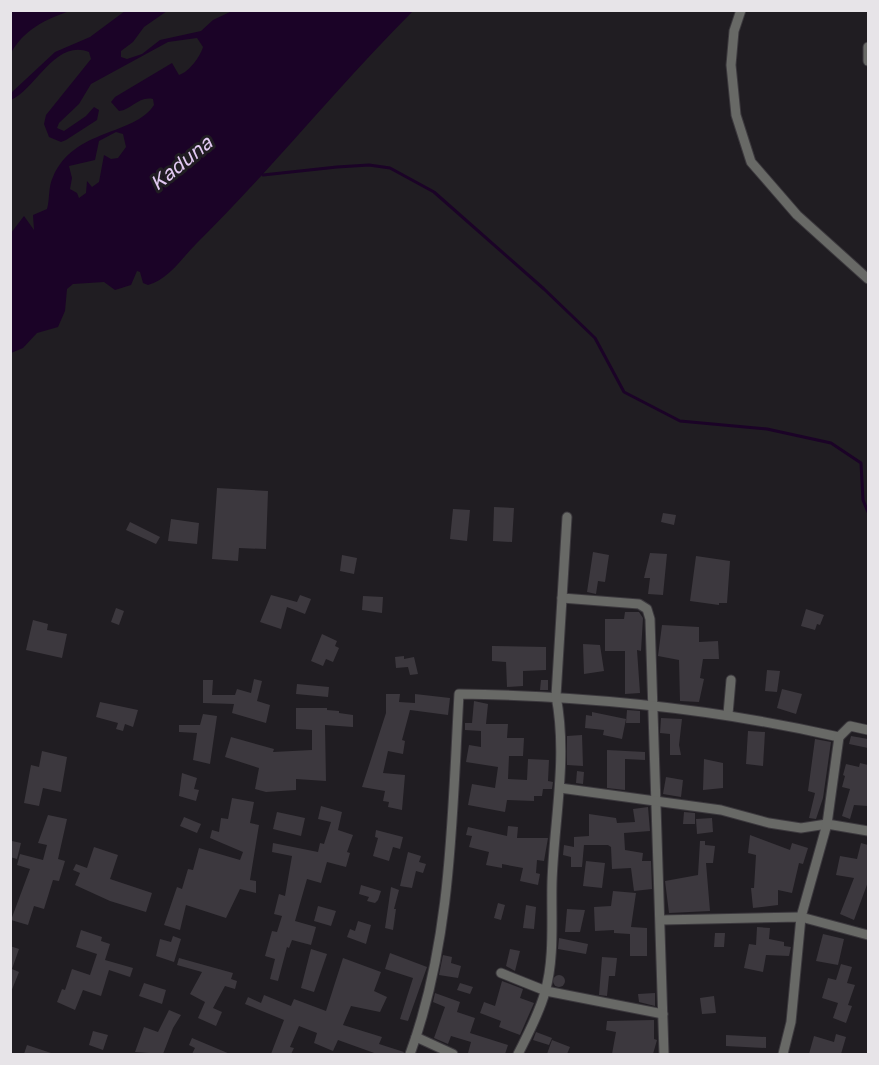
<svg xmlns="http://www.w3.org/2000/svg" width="879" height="1065" viewBox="0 0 879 1065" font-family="'Golos Text',sans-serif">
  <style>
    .water { fill: #1b0327; fill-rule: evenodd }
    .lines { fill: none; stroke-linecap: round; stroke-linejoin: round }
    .stream { stroke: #1b0327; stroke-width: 3 }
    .building { fill: #3c383e }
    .street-casing { stroke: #3c393e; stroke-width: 11 }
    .street { stroke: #686966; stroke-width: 9 }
    .labels { text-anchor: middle; stroke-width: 6; stroke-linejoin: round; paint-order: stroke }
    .water-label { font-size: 20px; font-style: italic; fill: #e2c9f2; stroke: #201d22 }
  </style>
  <rect width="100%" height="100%" fill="#201d22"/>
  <g class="water">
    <path d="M11,10H70V11C45,19 24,30 11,53Z"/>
    <path d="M125,11H167L144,27L133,42L121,51V57L127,59L142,54L160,40L201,31L213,20L232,11H413C338,86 272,169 196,244C182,258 168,280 148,285L143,283L140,272L137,271L131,285L115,290L104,282L73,284L67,289L65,311L58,327L37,333L23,348L11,353V233L24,216L34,230L33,215L47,209C50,199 48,187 53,177C74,128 134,136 154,105L153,99C138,96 132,110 119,111L111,102L115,97L172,63L179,75C189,72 200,57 203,47L197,38L168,42L91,84L79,104L59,123L57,128L64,131L86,116L94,107L99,110L97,120L66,140L61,142L49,137L44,124L46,115L91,59L89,52C55,39 36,89 11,100V93L55,52L90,37ZM116,132L123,134L126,147L118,158L111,159L104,155L99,182L92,187L87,181L86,193L79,198L77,193L70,189L72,178L69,166L95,160L99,141Z"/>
  </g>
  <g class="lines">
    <path class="stream" d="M263,175L337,167L369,165L390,168L434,192L544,289L595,338L624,392L680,421L767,429L831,443L861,463L863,500L868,512"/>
  </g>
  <g class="building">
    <path d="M217,488L268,491L266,549L239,548L238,561L212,559Z"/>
    <path d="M494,507L514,508L512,542L493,541Z"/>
    <path d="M453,509L470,510L467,541L450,539Z"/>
    <path d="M663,513L676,515L674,525L661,522Z"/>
    <path d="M171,519L199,523L197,544L168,541Z"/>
    <path d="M130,522L160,537L156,544L126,530Z"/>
    <path d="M593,552L609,555L605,582L598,581L596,594L587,592Z"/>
    <path d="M650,553L667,554L663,595L648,594L650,578H644Z"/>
    <path d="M342,555L357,558L354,574L340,571Z"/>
    <path d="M696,556L730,561L727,603H719V605L690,601Z"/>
    <path d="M271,595L297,602L300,595L311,599L305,614L287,607L281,629L260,622Z"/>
    <path d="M363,596L383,597L382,613L362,610Z"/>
    <path d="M116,608L124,611L119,625L111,622Z"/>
    <path d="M806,609L824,615L820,625L817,624L815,630L801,626Z"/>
    <path d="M625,612H639L643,618L641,651L637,650L640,693L625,694V651H605V619H624Z"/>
    <path d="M33,620L48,624L47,630L67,634L62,658L26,650Z"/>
    <path d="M662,625L699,627V642L718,641L719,659H703L700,678L704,679L699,702L680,701L679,660L658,656Z"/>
    <path d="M322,634L337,641L335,646L339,648L333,662L326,659L323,666L311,661Z"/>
    <path d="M583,644L600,645L604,671L584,674Z"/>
    <path d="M492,646L546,647V670L523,671V686L507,687L506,662L492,661Z"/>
    <path d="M404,656V659L414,657L418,674L410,675L408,667L396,668L395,657Z"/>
    <path d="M767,670L780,671L777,692L765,691Z"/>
    <path d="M254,679L262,681L257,701L270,705L266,723L232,713L234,704L203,703V680H213L212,695H235L237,689L251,693Z"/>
    <path d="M541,680H548V690H540Z"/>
    <path d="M297,684L329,687L328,697L296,694Z"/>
    <path d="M782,689L802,694L796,714L777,708Z"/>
    <path d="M386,694H400L399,702L415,703V694L450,698L448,715L410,710L402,740L405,741L403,754L388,751L383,773L405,775L402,810L388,807L389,802L383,801L385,791L362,787L386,713Z"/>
    <path d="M474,701L488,704L486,724H508L507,738H524L523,756H509L508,779L527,780L528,759L549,760L548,781L553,782L552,789H543L542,796H534V801L507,800L505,812L468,805L472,784L495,788L498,767L466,762L469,745L481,747V731L465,730V723H472Z"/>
    <path d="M100,702L138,710L133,727L125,724L123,731L116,729L118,723L96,717Z"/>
    <path d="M296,708H327V710L339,711V713L353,715V727L325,725L326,781L296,779V790L266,792L255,789L259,768L225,757L231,737L274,749L273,752L312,750V730L296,729Z"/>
    <path d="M627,710L640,711V723H626Z"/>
    <path d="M592,712L626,719L622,739L603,735L604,730L585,728L586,715L592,716Z"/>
    <path d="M203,714L217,716L210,764L193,760L197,733L179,732V725H200Z"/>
    <path d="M661,718L682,719L679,745L681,755H670V734L660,733Z"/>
    <path d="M748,731L765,732L763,766L746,764Z"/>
    <path d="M582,735L583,766L567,765V736Z"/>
    <path d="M851,736L868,739V748L849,744Z"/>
    <path d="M815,739L831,742L823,798L816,819L809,818L815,793L808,791Z"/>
    <path d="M607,750L645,752V760L625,759V790L607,788Z"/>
    <path d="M42,751L67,757L61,792L43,788L39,806L24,803L31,765L39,767Z"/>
    <path d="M704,759L723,763V788L703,790Z"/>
    <path d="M860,763L868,765V806L854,805L850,819L842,816L850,789L842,787L845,776L843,775L846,764L859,767Z"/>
    <path d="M577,771L584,772L583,784L576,783Z"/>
    <path d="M182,773L197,778L194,789L199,790L196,801L179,796Z"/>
    <path d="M666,777L683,780L681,797L663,794Z"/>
    <path d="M232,798L254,802L250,823L259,825L250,880L256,881V893L240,889L226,918L186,905L180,930L164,925L177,887L182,889L188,869L193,870L199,848L240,860L243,852L210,838L212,830L219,832L221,818L228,819Z"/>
    <path d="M321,806L342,812L338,830L353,835L347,852L350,853L346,867L327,862L321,883L307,879L295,921L316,927L311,945L292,940L289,948L287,947L278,981L270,979L275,959L265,956L272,931L277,932L282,916L274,914L279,894L285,896L292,856L272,852L273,843L318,852L320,843L324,844L331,822L318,819Z"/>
    <path d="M648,807L650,831L624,833L625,850L643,853L642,861H651L652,889L634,891L631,868L612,869L611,847L608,845H584L582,867H571V857L563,855L564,845L574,847V837L589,836V814L616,818L617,823L635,822L633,809Z"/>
    <path d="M277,812L305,818L301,836L273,829Z"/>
    <path d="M684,812L695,813V824H683Z"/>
    <path d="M48,815L67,819L58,859L65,861L59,881L53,880L44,909L34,906L28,925L11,920L30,869L17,865L20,854L43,860L47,845L38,843Z"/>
    <path d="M184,817L201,824L197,833L180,826Z"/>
    <path d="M712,818L713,832L697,834L696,819Z"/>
    <path d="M508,826L518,827L517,838H548L544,861L537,860L536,873L540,874L538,885L520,881L523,868L502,864V868L486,865L489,852L469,847L472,836L466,835L468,827L507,836Z"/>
    <path d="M376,830L403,837L400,849L393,847L389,861L373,856L378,838L375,837Z"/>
    <path d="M750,835L790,850L792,843L808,848L803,864L799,863L792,893L778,890V905L753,908L751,888H754L756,855L748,853Z"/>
    <path d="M12,841L21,843L17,859L10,857Z"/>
    <path d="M700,841H705V845L715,846L713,863H706L710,911L669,913L665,881L698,875Z"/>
    <path d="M861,843L868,845V882L854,920L840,914L854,878L836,875L840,856L857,859Z"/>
    <path d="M94,847L118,855L110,879L152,893L146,912L110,901L75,885L80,873L73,870L76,864L87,868Z"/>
    <path d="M408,852L421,856L419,862L426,864L423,873L416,871L412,888L400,886Z"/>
    <path d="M586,861L605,863L602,888L583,886Z"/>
    <path d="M361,885L381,891L378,900L375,903L367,901L369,897L359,894Z"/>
    <path d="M391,887L399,890L394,909H396L393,930L385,928Z"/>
    <path d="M613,891L636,893L631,927L647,928V956H630V934L614,933V930L595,931L594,907L611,906Z"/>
    <path d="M498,903L505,905L501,920L494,918Z"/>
    <path d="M526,905L536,907L534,929L523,928Z"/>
    <path d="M318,906L336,911L331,926L314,921Z"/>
    <path d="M567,909L585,910L580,932H565Z"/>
    <path d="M358,921L371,925L366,944L347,937L350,929L355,931Z"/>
    <path d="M757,927L770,928L769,939L784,942V946L791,947L789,956L766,955L763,972L744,968L749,944L756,945Z"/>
    <path d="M81,930L102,937L101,941L110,944L105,960L133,968L130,977L109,970L101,996L83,990L75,1010L57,1002L62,989L65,990L72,969L90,975L97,954L76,947Z"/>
    <path d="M715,933H725L724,947H714Z"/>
    <path d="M823,934L844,939L838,965L816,961Z"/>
    <path d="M173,936L181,939L174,962L156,956L160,939L171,942Z"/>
    <path d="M559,938L588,944L586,954L558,949Z"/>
    <path d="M10,946L19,949L12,969L19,972L11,992Z"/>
    <path d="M311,949L327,954L314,992L301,988Z"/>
    <path d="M510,949L520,951L515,971L506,966Z"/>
    <path d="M390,953L427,967L408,1021L400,1019L413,978L385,969Z"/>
    <path d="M443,955L452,957L451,963L461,966L458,978L439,975Z"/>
    <path d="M602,957L617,958L615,976H609L607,996L599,995Z"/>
    <path d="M179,958L233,973L231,979L237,981L235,989L225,986L213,1008L222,1012L216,1026L198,1018L205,1002L190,994L202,972L177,965Z"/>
    <path d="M343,958L381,972L374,991L387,997L380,1012L351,1006L343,1025L382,1037L379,1044L404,1052L403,1054H377L338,1040L333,1051L314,1043L317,1033L299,1026L290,1047L294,1048L291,1054H271L284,1020L245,1004L248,997L261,1003L264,995L291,1006L294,999L326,1011Z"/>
    <path d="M841,964L852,967L847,983L855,985L848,1005L852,1006L846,1023L833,1018L838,1003L822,998L828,978L836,980Z"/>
    <circle cx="559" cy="981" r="6"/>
    <path d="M502,981L523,989L520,998L534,1003L520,1035L499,1027L501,1021L480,1013L484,1002L495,1006Z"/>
    <path d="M144,983L166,990L162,1004L139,996Z"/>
    <path d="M460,983L473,987L470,994L457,990Z"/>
    <path d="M435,993L460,1002L457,1012L475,1018L470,1033L508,1045L505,1054H473L468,1053L471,1042L451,1036L448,1044L434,1038L445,1007L433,1002Z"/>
    <path d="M655,993V1006L639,1002L638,994Z"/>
    <path d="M714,996L716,1013L702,1014L700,998Z"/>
    <path d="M169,1010L181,1015L173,1028L163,1054L135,1052L144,1027L158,1032Z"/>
    <path d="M654,1020V1039L657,1040L653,1054H612L616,1032L606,1030L607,1021Z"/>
    <path d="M93,1031L108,1035L103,1050L89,1045Z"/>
    <path d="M536,1032L552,1038L549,1045L533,1040Z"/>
    <path d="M836,1034L846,1037L841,1054H809L814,1036L834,1042Z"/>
    <path d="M726,1035L766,1037V1048L726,1046Z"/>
    <path d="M192,1038L230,1054H192L195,1048L189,1045Z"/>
    <path d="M552,1040L570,1047L567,1054H547Z"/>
    <path d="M27,1045L51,1053V1054H24Z"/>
  </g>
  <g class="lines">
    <defs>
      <g id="street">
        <path d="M741,10L734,31L731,65L736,115L751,162L797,215L868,279"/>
        <path d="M868,47V61"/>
        <path d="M562,598L639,604L647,609L650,619L664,1054"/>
        <path d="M728,714L731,680"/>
        <path d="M560,788L721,810L769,823L801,828L827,824L868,831"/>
        <path d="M661,920L801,917L868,935"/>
        <path d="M501,973L546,991L663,1014"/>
        <path d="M416,1037L453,1054"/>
        <path d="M410,1054C452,939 452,815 459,694C589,696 712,708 839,737L850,726L868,730"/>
        <path d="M518,1054C528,1034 539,1014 545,992C555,957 551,918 552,882C554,820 568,758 556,696L567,517"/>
        <path d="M783,1054L791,1022L801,917L827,824L839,737"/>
      </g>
    </defs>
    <use href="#street" class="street-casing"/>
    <use href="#street" class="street"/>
  </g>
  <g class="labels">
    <g class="water-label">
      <text transform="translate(181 163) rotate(-39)" y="7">Kaduna</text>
    </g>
  </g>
  <rect width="879" height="1065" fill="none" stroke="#e7e4e8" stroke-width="24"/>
</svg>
